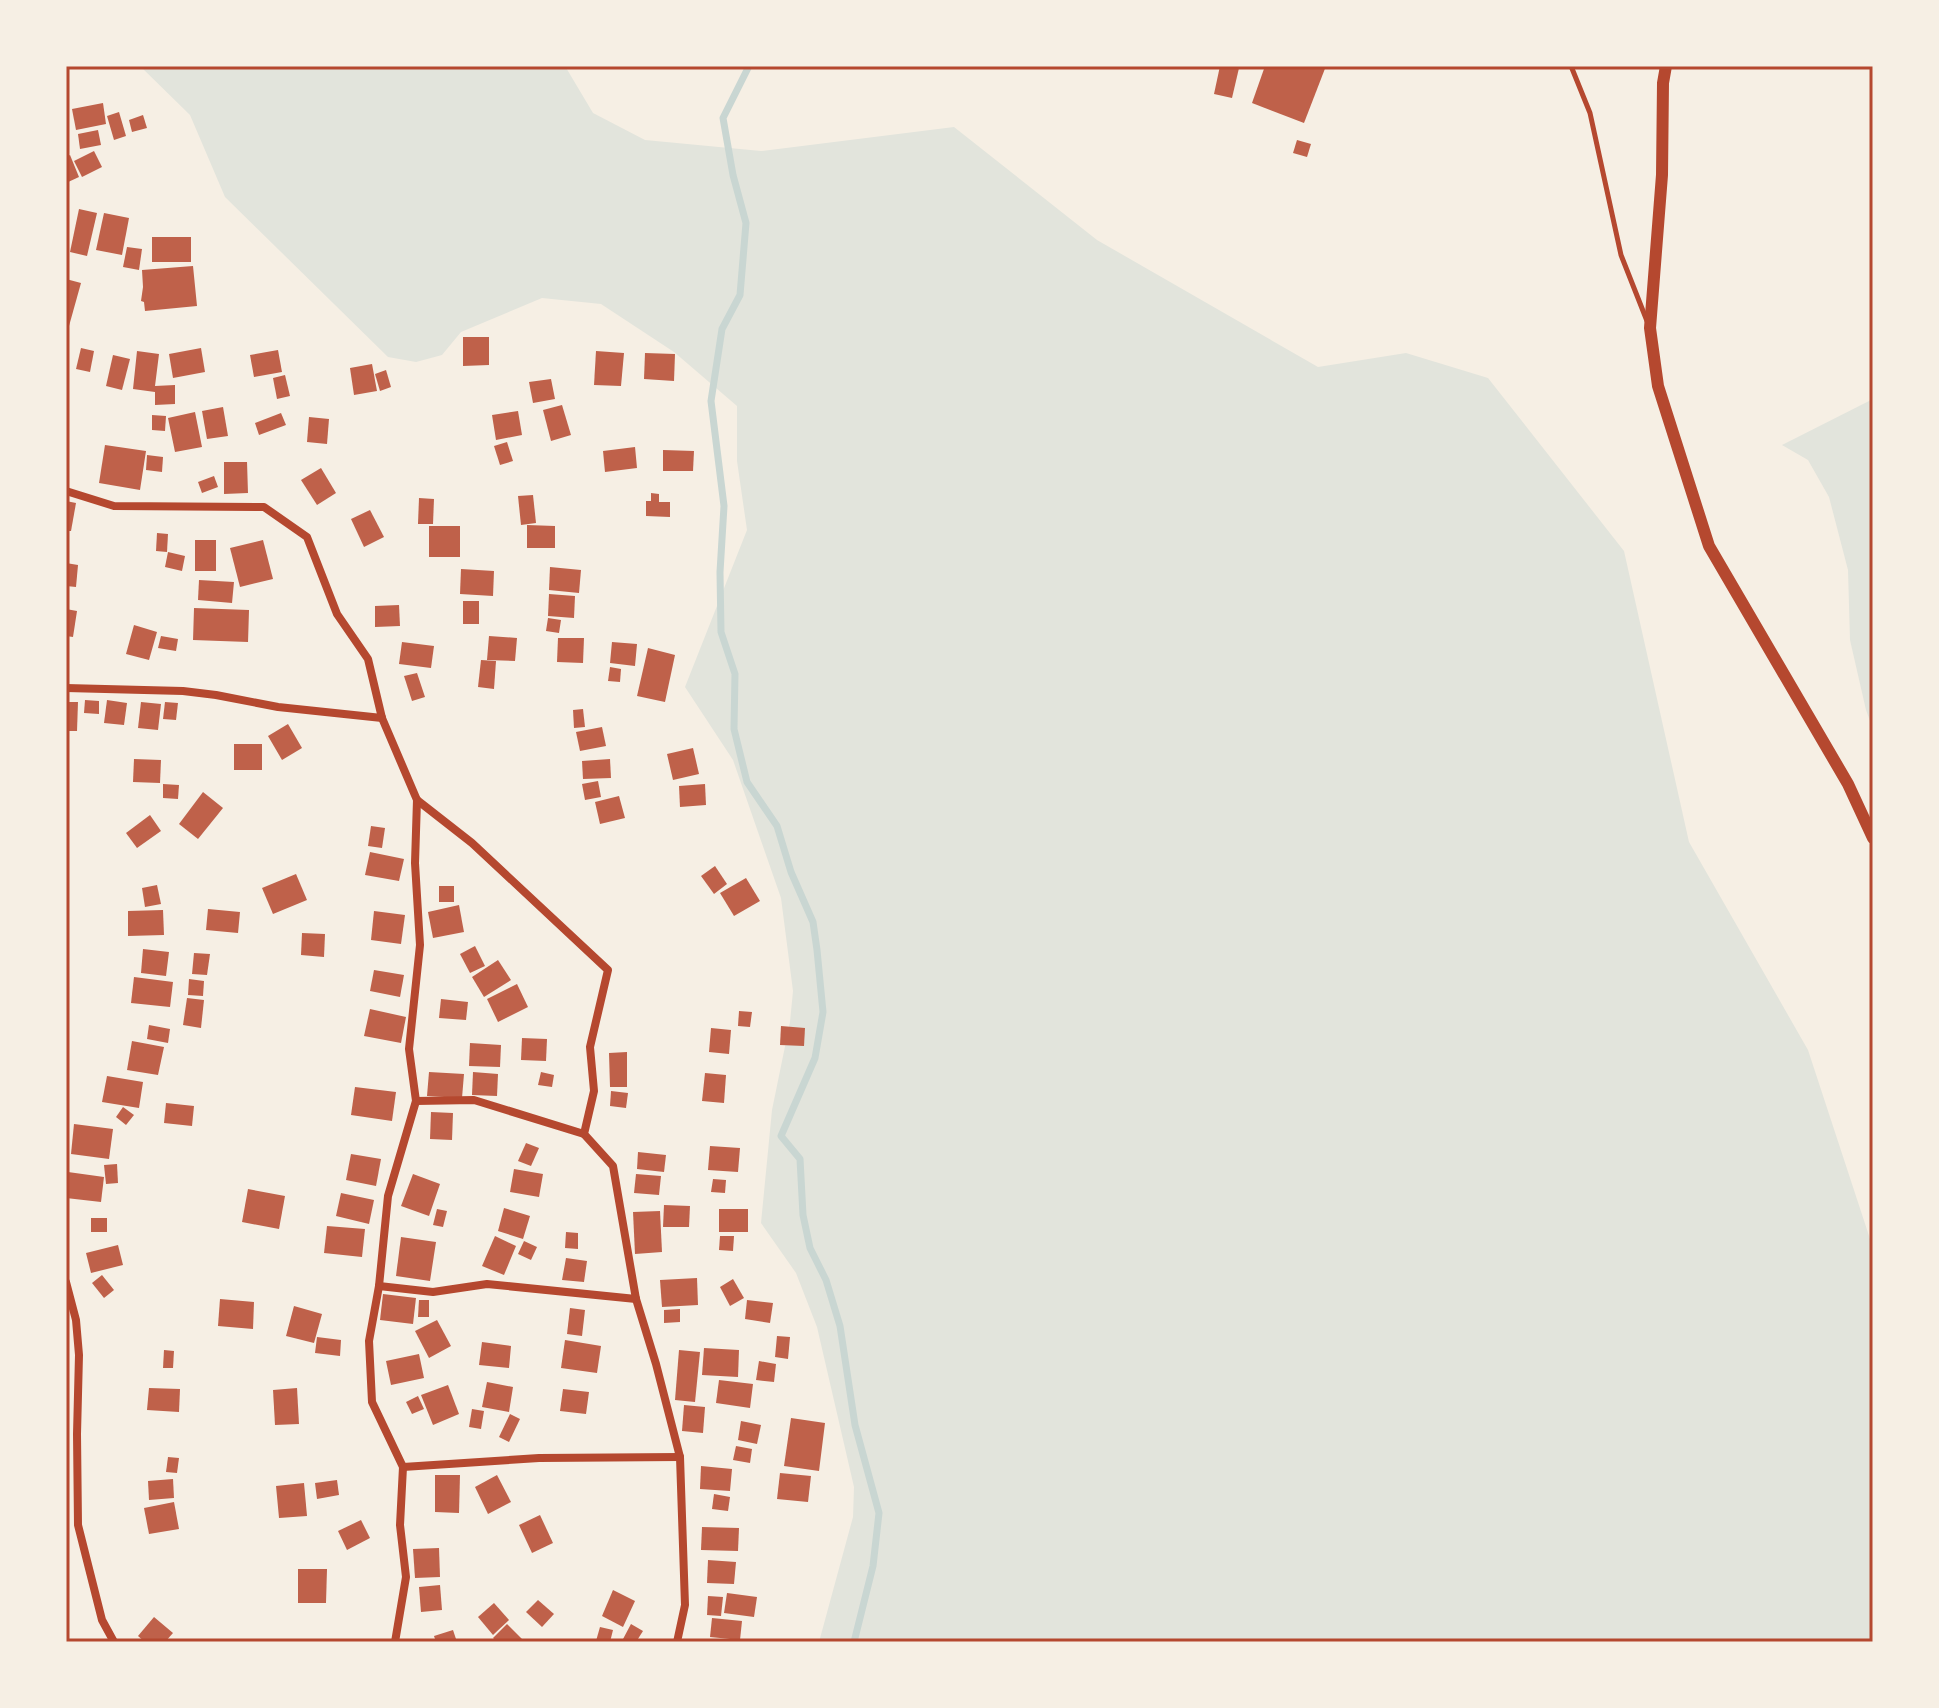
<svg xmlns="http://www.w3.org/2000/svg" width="1939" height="1708" viewBox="0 0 1939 1708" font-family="'Golos Text',sans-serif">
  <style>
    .green { fill: #e2e4dc }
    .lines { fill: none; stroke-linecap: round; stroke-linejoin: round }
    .stream { stroke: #c9d6d2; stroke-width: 7 }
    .building { fill: #bf614a }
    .service { stroke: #b5482f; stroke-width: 5 }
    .minor { stroke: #b5482f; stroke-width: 8 }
    .tertiary { stroke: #b5482f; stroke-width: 12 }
    .neatline { fill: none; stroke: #b5482f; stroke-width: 3 }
  </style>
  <rect width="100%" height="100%" fill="#f6efe4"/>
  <g class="green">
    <path d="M140,66H565L593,113L645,140L761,151L954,127L1097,240L1318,367L1406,353L1488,378L1624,551L1689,842L1808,1050L1873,1248V1642H819L853,1517L854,1487L817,1327L796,1273L761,1223L772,1110L790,1022L793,991L781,898L733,760L685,687L747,530L737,461V406L674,352L601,304L542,298L461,332L442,355L416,362L388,357L225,197L190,115Z"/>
    <path d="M1873,399V729L1866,710L1850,640L1848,570L1829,497L1808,460L1782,445Z"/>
  </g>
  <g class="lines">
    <path class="stream" d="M749,66L723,118L733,175L746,223L740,295L722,329L711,401L724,506L720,572L721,632L735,674L734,729L747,782L777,826L791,872L813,922L817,950L823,1012L815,1058L781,1136L800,1159L803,1215L810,1248L826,1280L840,1326L855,1425L879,1513L873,1566L854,1642"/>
  </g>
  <g class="building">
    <path d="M1220,66L1239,68L1232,98L1214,94Z"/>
    <path d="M1265,66H1326L1304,123L1252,103Z"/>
    <path d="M103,103L106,124L76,130L72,109Z"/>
    <path d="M119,112L126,136L114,140L107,116Z"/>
    <path d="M143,115L147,128L132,132L129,120Z"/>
    <path d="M98,130L101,145L80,149L78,134Z"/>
    <path d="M1297,140L1311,144L1307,157L1293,153Z"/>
    <path d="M94,151L102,167L82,177L74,161Z"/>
    <path d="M70,155L79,177L66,183V157Z"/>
    <path d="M79,209L97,213L87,256L70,252Z"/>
    <path d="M104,213L129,218L122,255L96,250Z"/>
    <rect x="152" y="237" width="39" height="25"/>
    <path d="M127,247L142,249L139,270L123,267Z"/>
    <path d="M193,266L197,306L145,311L144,302L141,301L143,287L142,270Z"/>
    <path d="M66,279L81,283L69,326H66Z"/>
    <path d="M463,337H489V365L463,366Z"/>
    <path d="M81,348L94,351L90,372L76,369Z"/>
    <path d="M201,348L205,372L173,378L169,354Z"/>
    <path d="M278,350L282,372L254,377L250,355Z"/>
    <path d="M137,351L159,354L155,386L175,385V404L155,405V392L133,389Z"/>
    <path d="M596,351L624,353L621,386L594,385Z"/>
    <path d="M645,353L675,354L674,381L644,379Z"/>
    <path d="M113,355L130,359L122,390L106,386Z"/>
    <path d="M372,364L377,391L354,395L350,368Z"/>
    <path d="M386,370L391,387L380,391L375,374Z"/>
    <path d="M285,375L290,396L277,399L273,378Z"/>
    <path d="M551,379L555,399L533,403L529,382Z"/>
    <path d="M562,405L571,435L551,441L543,410Z"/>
    <path d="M223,407L228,436L207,439L202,411Z"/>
    <path d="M518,411L522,435L496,440L492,415Z"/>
    <path d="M195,412L202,447L175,452L168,418Z"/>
    <path d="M281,413L286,425L259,435L255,423Z"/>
    <path d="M152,415L166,416L165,431L152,430Z"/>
    <path d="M309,417L329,419L327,444L307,442Z"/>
    <path d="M507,442L513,461L500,465L494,446Z"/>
    <path d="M105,445L146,451L140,490L99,483Z"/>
    <path d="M635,447L637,468L605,472L603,451Z"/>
    <path d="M663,450L694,451L693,471H663Z"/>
    <path d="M147,455L163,457L162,472L146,470Z"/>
    <path d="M224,462H247L248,493L224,494Z"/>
    <path d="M321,468L336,493L317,505L301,480Z"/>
    <path d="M214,476L218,487L202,493L198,482Z"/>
    <path d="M651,493L659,494V502H670V517L646,516V501H651Z"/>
    <path d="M533,495L536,523L521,525L518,496Z"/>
    <path d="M419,498L434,499L433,524H418Z"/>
    <path d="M66,501L76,503L71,531H66Z"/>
    <path d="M370,510L384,537L364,547L351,519Z"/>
    <path d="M527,525L555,526V548H527Z"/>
    <rect x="429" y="526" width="31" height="31"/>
    <path d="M157,533L168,534L167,552L156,551Z"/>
    <rect x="195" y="540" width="21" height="31"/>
    <path d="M263,540L273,579L240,587L230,548Z"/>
    <path d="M168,552L185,556L182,571L165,567Z"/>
    <path d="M66,563L78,565L76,587L66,586Z"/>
    <path d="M550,567L581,570L579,593L549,590Z"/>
    <path d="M461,569L494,571L493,596L460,594Z"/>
    <path d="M199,580L234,582L232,603L198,600Z"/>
    <path d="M549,594L575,596L574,618L548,616Z"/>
    <rect x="463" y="601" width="16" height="23"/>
    <path d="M399,605L400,626L375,627V606Z"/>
    <path d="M194,608L249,610L248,642L193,640Z"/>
    <path d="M66,609L77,611L73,637L66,636Z"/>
    <path d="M548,618L561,620L559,633L546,631Z"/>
    <path d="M134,625L157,632L149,660L126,654Z"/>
    <path d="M161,636L178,639L176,651L158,648Z"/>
    <path d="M489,636L517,638L515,661L487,660Z"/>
    <path d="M558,638H584L583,663L557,662Z"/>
    <path d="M402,642L434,646L431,668L399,664Z"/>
    <path d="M612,642L637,644L635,666L610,663Z"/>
    <path d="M648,648L675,655L665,702L637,696Z"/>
    <path d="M481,660L496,661L494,689L478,687Z"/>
    <path d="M610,667L621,669L620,682L608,681Z"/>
    <path d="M417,673L425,697L412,701L404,676Z"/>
    <path d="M85,700L99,701V714L84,713Z"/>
    <path d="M107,700L127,703L124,725L104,723Z"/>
    <path d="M66,702H78L77,731H66Z"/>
    <path d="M141,702L161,704L158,730L138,728Z"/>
    <path d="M165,702L178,703L176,720L163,719Z"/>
    <path d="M583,709L585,727L574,728L573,710Z"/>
    <path d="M288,724L302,748L282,760L268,736Z"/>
    <path d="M602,727L606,746L580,751L576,732Z"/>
    <rect x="234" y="744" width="28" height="26"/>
    <path d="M693,748L699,774L673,780L667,754Z"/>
    <path d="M134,759L161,760L160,783L133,782Z"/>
    <path d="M610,759L611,778L583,779L582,761Z"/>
    <path d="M598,781L601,797L585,800L582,784Z"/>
    <path d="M163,784L179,785L178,799L163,798Z"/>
    <path d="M705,784L706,805L680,807L679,786Z"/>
    <path d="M203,792L223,808L198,839L179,824Z"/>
    <path d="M619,796L625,818L600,824L595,802Z"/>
    <path d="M150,815L161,831L137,848L126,833Z"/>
    <path d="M371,826L385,828L382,848L368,846Z"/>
    <path d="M370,852L404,859L399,881L365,875Z"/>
    <path d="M715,866L727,884L714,894L701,876Z"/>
    <path d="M296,874L307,900L273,914L262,888Z"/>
    <path d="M746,878L760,901L734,916L720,893Z"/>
    <path d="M157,885L161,904L145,907L142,888Z"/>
    <rect x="439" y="886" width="15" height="16"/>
    <path d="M459,905L464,932L433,938L428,912Z"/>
    <path d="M208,909L240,912L238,933L206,930Z"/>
    <path d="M163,910L164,935L128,936V911Z"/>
    <path d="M374,911L405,915L401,944L371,940Z"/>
    <path d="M302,933L325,934L324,957L301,955Z"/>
    <path d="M475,946L485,966L470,973L460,954Z"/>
    <path d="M143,949L169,952L166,976L141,973Z"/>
    <path d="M194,953L210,954L207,975L192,974Z"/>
    <path d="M498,960L511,980L484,997L472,977Z"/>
    <path d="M374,970L404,975L400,997L370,991Z"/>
    <path d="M134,977L173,982L170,1007L131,1003Z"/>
    <path d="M189,979L204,981L203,996L188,995Z"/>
    <path d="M517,984L528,1007L498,1022L487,999Z"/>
    <path d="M187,998L204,1000L201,1028L183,1025Z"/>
    <path d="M441,999L468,1002L466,1020L439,1018Z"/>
    <path d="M370,1009L406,1017L401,1043L364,1036Z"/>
    <path d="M739,1011L752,1012L750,1027L738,1026Z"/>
    <path d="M149,1025L170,1029L168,1043L147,1039Z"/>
    <path d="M781,1026L805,1028L804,1046L780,1045Z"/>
    <path d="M711,1028L731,1030L729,1054L709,1052Z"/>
    <path d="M522,1038L547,1039L546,1061L521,1060Z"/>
    <path d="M132,1041L164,1047L158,1075L127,1070Z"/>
    <path d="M470,1043L501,1045L500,1067L469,1066Z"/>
    <path d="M627,1052V1087H610L609,1053Z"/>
    <path d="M429,1072L464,1074L462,1098L427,1096Z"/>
    <path d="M473,1072L498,1074L497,1096L472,1095Z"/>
    <path d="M541,1072L554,1075L552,1087L538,1085Z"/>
    <path d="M705,1073L726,1075L724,1103L702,1101Z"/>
    <path d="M107,1076L143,1082L139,1108L102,1102Z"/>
    <path d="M355,1087L396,1092L392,1121L351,1115Z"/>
    <path d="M611,1091L628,1093L626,1108L610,1106Z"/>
    <path d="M166,1103L194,1106L192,1126L164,1123Z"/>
    <path d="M123,1107L134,1115L126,1125L116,1117Z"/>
    <path d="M431,1112L453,1113L452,1140L430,1139Z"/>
    <path d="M74,1124L113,1129L109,1159L71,1154Z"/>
    <path d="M526,1143L539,1148L531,1166L518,1161Z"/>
    <path d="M710,1146L740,1148L738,1172L708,1170Z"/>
    <path d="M638,1152L666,1155L664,1172L637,1169Z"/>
    <path d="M351,1154L381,1159L376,1186L346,1180Z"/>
    <path d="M117,1164L118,1183L106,1184L104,1165Z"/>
    <path d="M514,1169L543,1174L539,1197L510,1192Z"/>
    <path d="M68,1172L104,1177L101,1202L66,1198Z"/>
    <path d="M413,1174L440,1184L429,1216L401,1206Z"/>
    <path d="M636,1174L661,1176L659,1195L634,1193Z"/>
    <path d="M713,1179L726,1180L725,1193L711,1192Z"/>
    <path d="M248,1189L285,1196L279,1229L242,1222Z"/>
    <path d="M341,1193L374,1200L369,1224L336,1216Z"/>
    <path d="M664,1205L690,1206L689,1227H663Z"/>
    <path d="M504,1208L530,1216L523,1239L498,1231Z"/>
    <path d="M437,1209L447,1211L443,1227L433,1225Z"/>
    <rect x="719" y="1209" width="29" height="23"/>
    <path d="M660,1211L662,1252L635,1254L633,1212Z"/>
    <rect x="91" y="1218" width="16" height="14"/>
    <path d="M327,1226L365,1229L362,1257L324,1253Z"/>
    <path d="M566,1232L578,1233V1249L565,1248Z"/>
    <path d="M495,1236L516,1246L504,1275L482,1266Z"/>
    <path d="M720,1236H734L733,1251L719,1250Z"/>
    <path d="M401,1237L436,1242L430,1281L396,1276Z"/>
    <path d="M524,1241L537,1247L531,1260L518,1254Z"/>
    <path d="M118,1245L123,1265L91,1273L86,1253Z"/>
    <path d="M566,1258L587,1261L584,1282L562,1280Z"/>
    <path d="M102,1275L114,1290L104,1298L92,1283Z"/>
    <path d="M697,1278L698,1305L662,1307L660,1280Z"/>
    <path d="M733,1279L744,1298L730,1306L720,1287Z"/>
    <path d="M383,1294L416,1298L413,1324L380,1320Z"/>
    <path d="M220,1299L254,1302L253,1329L218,1326Z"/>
    <path d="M419,1300H429V1317H418Z"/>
    <path d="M747,1300L773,1303L770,1323L745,1319Z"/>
    <path d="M294,1306L322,1314L314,1343L286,1336Z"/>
    <path d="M570,1308L585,1310L582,1336L567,1334Z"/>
    <path d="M680,1309V1322L664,1323V1310Z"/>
    <path d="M437,1320L451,1346L429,1358L415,1331Z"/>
    <path d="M777,1336L790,1337L788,1359L775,1357Z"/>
    <path d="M317,1337L341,1340L340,1356L315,1353Z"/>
    <path d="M565,1340L601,1346L597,1373L561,1368Z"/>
    <path d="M482,1342L511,1346L509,1368L479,1365Z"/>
    <path d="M704,1348L739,1350L738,1377L702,1375Z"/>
    <path d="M164,1350L174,1351L173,1368H163Z"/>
    <path d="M679,1350L700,1352L695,1402L675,1400Z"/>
    <path d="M419,1354L424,1378L391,1385L386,1361Z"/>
    <path d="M759,1361L776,1364L774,1382L756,1380Z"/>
    <path d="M719,1380L753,1384L750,1408L716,1403Z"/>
    <path d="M487,1382L513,1387L509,1412L482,1407Z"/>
    <path d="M448,1385L459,1414L433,1425L421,1395Z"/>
    <path d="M149,1388L180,1389L179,1412L147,1410Z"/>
    <path d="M297,1388L299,1424L275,1425L273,1390Z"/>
    <path d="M563,1389L589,1392L586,1414L560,1411Z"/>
    <path d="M418,1396L424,1409L412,1414L406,1402Z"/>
    <path d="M684,1405L705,1407L703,1433L682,1431Z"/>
    <path d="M472,1409L484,1411L481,1429L469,1427Z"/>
    <path d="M510,1414L520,1419L509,1442L499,1437Z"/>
    <path d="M791,1418L825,1423L819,1471L784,1466Z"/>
    <path d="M741,1421L761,1425L757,1444L738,1440Z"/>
    <path d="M736,1446L752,1449L750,1463L733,1460Z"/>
    <path d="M168,1457L179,1458L177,1473L166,1472Z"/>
    <path d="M701,1466L732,1469L730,1491L700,1489Z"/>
    <path d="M780,1473L811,1476L808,1502L777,1499Z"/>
    <path d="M435,1475H460L459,1513L435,1512Z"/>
    <path d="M497,1475L511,1502L488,1514L475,1487Z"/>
    <path d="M173,1479L174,1498L149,1500L148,1481Z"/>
    <path d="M337,1480L339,1495L317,1499L315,1483Z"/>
    <path d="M304,1483L307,1516L279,1518L276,1486Z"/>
    <path d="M714,1494L730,1497L728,1511L712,1509Z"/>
    <path d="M174,1502L179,1529L149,1534L144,1508Z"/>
    <path d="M540,1515L553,1543L532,1553L519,1525Z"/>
    <path d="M361,1520L370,1538L347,1550L338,1531Z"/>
    <path d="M702,1527L739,1528L738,1551L701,1550Z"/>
    <path d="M439,1548L440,1577L415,1578L413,1549Z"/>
    <path d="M708,1560L736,1562L734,1584L707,1583Z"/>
    <path d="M298,1569H327L326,1603H298Z"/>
    <path d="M440,1585L442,1610L421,1612L419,1587Z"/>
    <path d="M613,1590L635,1601L623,1627L602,1616Z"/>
    <path d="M727,1593L757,1597L754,1617L724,1613Z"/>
    <path d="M708,1596L723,1597L721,1616L707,1615Z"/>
    <path d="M538,1600L554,1614L542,1627L526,1612Z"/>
    <path d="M494,1603L509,1620L493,1635L478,1617Z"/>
    <path d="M154,1617L173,1633L165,1642H145L138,1636Z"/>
    <path d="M712,1618L742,1621L740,1640L710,1637Z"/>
    <path d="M507,1624L525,1642H497L493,1638Z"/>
    <path d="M631,1624L643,1631L636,1642H627L623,1639Z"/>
    <path d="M600,1627L613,1630L610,1642L596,1641Z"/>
    <path d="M453,1630L457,1642H436L434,1636Z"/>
  </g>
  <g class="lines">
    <path class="service" d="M1571,66L1590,113L1621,255L1647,321"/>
    <g class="minor">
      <path d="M66,491L114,506L264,507L307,537L337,614L368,659L382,718L417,800L472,843L608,970L590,1047L594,1091L584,1134L613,1166L636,1299L656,1364L680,1457L685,1605L677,1642"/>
      <path d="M66,688L183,691L216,695L278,707L382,718"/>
      <path d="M416,1101L474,1100L584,1134"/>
      <path d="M66,1282L76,1320L79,1355L77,1434L78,1525L102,1620L114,1642"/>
      <path d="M379,1286L433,1292L487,1284L636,1299"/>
      <path d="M403,1467L539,1458L680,1457"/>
      <path d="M395,1642L406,1577L400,1525L403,1467L372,1402L369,1341L379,1286L388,1196L416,1101L409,1049L420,945L415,863L417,800"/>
    </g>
    <path class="tertiary" d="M1666,66L1663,83L1662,175L1650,328L1658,386L1709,546L1848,784L1873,838"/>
  </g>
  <rect width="1939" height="1708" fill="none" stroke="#f6efe4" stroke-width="136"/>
  <rect x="68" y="68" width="1803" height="1572" class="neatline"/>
</svg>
